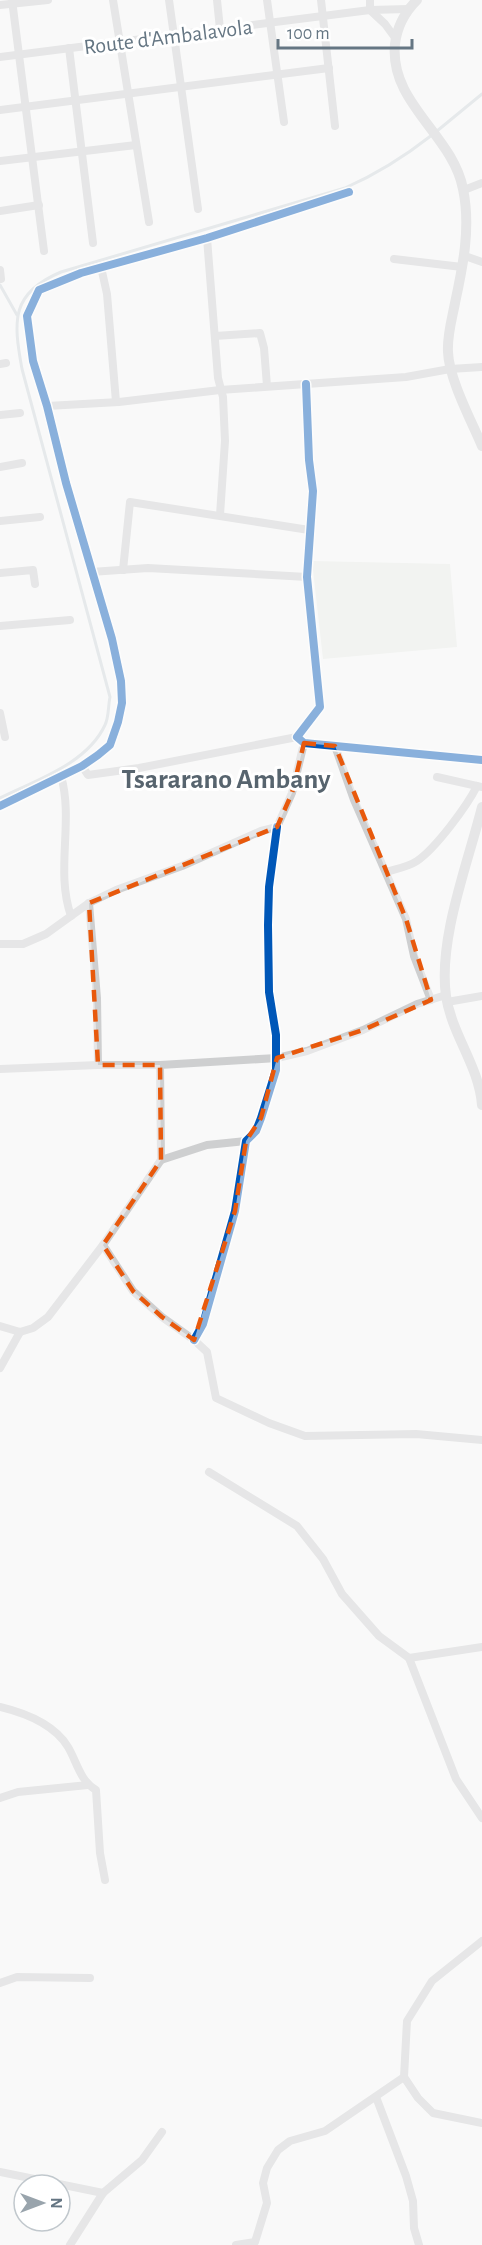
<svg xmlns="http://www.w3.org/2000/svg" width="482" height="2245" viewBox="0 0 482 2245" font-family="'Alegreya Sans',sans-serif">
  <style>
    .green { fill: #e8ebe6 }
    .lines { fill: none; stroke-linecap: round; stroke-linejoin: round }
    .stream { stroke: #ced6d9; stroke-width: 3 }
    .minor { stroke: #cecfd0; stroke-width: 8 }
    .tertiary { stroke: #cecfd0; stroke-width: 10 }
    .cycleway-casing { stroke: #fff; stroke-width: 11 }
    .cycleway { stroke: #0057b8; stroke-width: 8 }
    .marked { fill: none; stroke: #e8590c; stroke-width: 4.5; stroke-dasharray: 12 8; stroke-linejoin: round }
    .labels { text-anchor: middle; stroke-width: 6; stroke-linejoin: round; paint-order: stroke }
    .street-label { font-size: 22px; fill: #657683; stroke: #fff }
    .district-label { font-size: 28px; font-weight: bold; fill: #57646e; stroke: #fff }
  </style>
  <rect width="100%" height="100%" fill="#f9f9f9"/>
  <path class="green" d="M312,561L450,564L457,647L323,659Z"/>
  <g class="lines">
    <g class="stream">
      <path d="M437,131L482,94"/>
      <path d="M0,285L17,315"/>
      <path d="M0,798C36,780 87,764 105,725C109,717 108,706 110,697L22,369C13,320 11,293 61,272L345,188C377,174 404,157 432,135"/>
    </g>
    <g class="minor">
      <path d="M12,0L44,251"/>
      <path d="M113,0L149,222"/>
      <path d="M169,0L198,209"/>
      <path d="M217,0L220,29"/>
      <path d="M267,0L284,122"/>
      <path d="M321,0L335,126"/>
      <path d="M370,0V10L385,24L396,39"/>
      <path d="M0,5L48,0"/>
      <path d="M69,48L93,243"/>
      <path d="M0,57L370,10L408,9"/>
      <path d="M0,110L329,68"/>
      <path d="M0,161L136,145"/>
      <path d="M464,190L482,183"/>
      <path d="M0,211L39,205"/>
      <path d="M207,238L218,378L223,397L225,441L220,515"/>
      <path d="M465,256L482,262"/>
      <path d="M394,259L462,267"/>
      <path d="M101,267L107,294L116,402"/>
      <path d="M0,270L1,279"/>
      <path d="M215,336L260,333L264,348L267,386"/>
      <path d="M0,364L6,363"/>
      <path d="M306,384L309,460L313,491L307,577L320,707L297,737L304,743L482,760"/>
      <path d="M47,406L119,402L220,390L406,377L450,369L482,367"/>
      <path d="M0,415L20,413"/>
      <path d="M0,467L22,463"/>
      <path d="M0,521L40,517"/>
      <path d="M123,570L130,502L309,530"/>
      <path d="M91,572L148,568L307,577"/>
      <path d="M0,573L33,570L35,584"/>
      <path d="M0,626L70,620"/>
      <path d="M0,713L5,737"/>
      <path d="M335,746L354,800L406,919L414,956L431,1000"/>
      <path d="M82,766L88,775L139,768L297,737"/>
      <path d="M61,776C74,821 55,871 71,916"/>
      <path d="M437,777L482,787"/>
      <path d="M0,806L82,766L98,755L110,745L118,722L122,703L121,681L112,639L66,483L47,406L33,361L27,316L39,290L81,273L207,238L349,192"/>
      <path d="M386,872C396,869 408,867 417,861C436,848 467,806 477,786"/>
      <path d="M89,903L97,998L98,1065"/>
      <path d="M0,944H23L46,934L89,903L116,890L182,866L261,831L277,827L292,793L304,743"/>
      <path d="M447,1002L482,996"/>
      <path d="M0,1069L98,1065H160L277,1058L307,1051L363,1030L417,1004L446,995"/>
      <path d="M161,1160L207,1145L246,1141"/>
      <path d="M103,1245L133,1291L162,1317L194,1340L207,1352L216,1398L269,1423L305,1436L416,1434L482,1440"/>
      <path d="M0,1326L20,1332L33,1328L48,1317L103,1245L161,1160L160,1065"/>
      <path d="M194,1340L203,1324L235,1211L246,1141L256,1131L261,1118L276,1070V1035L269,992L268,925L269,887L277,827"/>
      <path d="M0,1368L20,1332"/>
      <path d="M209,1472L297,1526L323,1559L342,1594L379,1636L409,1658L456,1779L482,1818"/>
      <path d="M409,1658L482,1647"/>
      <path d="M0,1707C25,1713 54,1724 68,1747C77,1762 80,1781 96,1790L100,1853L105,1880"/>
      <path d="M0,1798L18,1792L88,1785"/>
      <path d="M0,1983L17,1977L90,1978"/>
      <path d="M404,2077L418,2098L433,2113L482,2123"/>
      <path d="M376,2097L406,2176L413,2201L414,2228L419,2245"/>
      <path d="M0,2172L103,2193"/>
      <path d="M70,2245L103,2193L142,2160L162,2132"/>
      <path d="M236,2245L255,2242L267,2203L263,2183L267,2168L278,2150L290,2141L325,2131L404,2077L407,2021L432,1981L482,1941"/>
    </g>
    <g class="tertiary">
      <path d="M417,0C405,12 397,27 395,44C389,103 453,135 463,189C471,227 463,266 455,303C452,319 447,335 448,352C449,379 471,420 482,446"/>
      <path d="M482,807C468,863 438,939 446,996C452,1035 479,1066 482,1105"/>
    </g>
    <defs>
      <g id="cycleway">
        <path d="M306,384L309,460L313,491L307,577L320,707L297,737L304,743L482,760"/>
        <path d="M0,806L82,766L98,755L110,745L118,722L122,703L121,681L112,639L66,483L47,406L33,361L27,316L39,290L81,273L207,238L349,192"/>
        <path d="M194,1340L203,1324L235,1211L246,1141L256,1131L261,1118L276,1070V1035L269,992L268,925L269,887L277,827"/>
      </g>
    </defs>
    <use href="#cycleway" class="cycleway-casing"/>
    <use href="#cycleway" class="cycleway"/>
  </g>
  <path d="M0 0H482V2245H0ZM304,743L335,746L406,919L431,1000L363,1030L277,1058L261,1118L246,1141L235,1211L194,1340L162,1317L133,1291L103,1245L161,1160L160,1065H98L89,903L277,827L292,793Z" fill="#f9f9f9" fill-opacity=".55" fill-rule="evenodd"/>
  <path class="marked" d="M304,743L335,746L406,919L431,1000L363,1030L277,1058L261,1118L246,1141L235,1211L194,1340L162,1317L133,1291L103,1245L161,1160L160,1065H98L89,903L277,827L292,793Z"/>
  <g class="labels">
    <g class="street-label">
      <text transform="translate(168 36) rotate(-7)" y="8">Route d'Ambalavola</text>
    </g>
    <g class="district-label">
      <text x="226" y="788">Tsararano Ambany</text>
    </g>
  </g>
  <g transform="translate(42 2203) rotate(90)"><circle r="28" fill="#ffffff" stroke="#c1c8cd" stroke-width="1.5"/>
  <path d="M0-4.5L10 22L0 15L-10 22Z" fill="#99a4ac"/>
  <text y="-9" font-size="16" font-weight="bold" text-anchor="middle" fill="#657683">N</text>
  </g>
  <path d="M278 39v9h134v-9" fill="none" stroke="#657683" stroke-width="3"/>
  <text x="287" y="39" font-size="18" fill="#657683" stroke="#ffffff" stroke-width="4.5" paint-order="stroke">100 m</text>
</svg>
